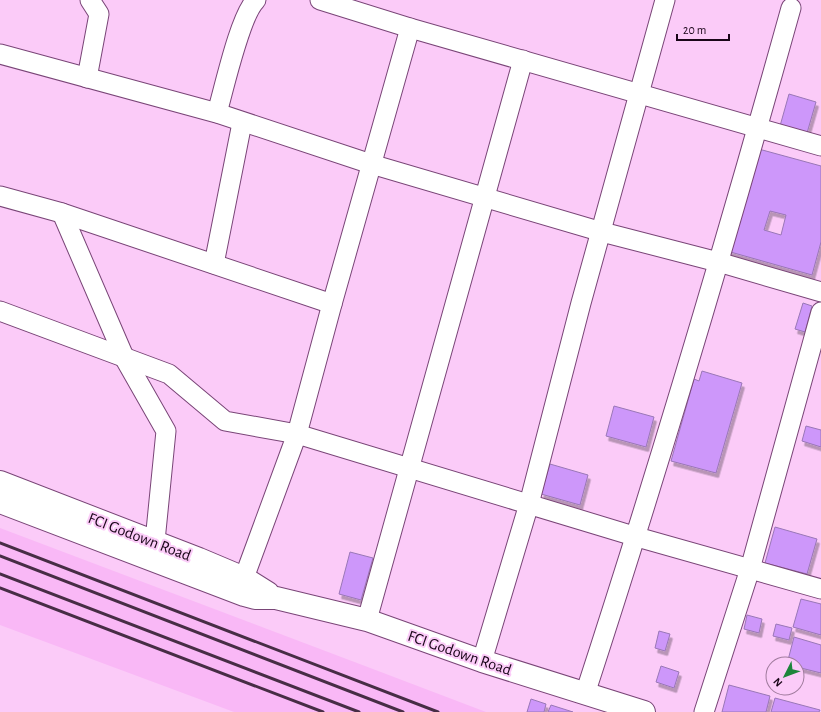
<svg xmlns="http://www.w3.org/2000/svg" width="821" height="712" viewBox="0 0 821 712" font-family="'Alegreya Sans',sans-serif">
  <style>
    .built { fill: #f9b8f6 }
    .building { fill: #cd97fa; stroke: #9977b6; fill-rule: evenodd; filter: url(#shadow) }
    .lines { fill: none; stroke-linecap: round; stroke-linejoin: round }
    .street-casing { stroke: #794577; stroke-width: 21 }
    .secondary-casing { stroke: #794577; stroke-width: 24 }
    .street { stroke: #fff; stroke-width: 19 }
    .secondary { stroke: #fff; stroke-width: 22 }
    .rail { stroke: #472d45; stroke-width: 3 }
    .labels { text-anchor: middle; stroke-width: 4; stroke-linejoin: round; paint-order: stroke }
    .street-label { font-size: 16px; fill: #190518; stroke: #fbcbf8 }
  </style>
  <defs>
    <filter id="shadow"><feDropShadow dx="2.5" dy="4.5" stdDeviation="0" flood-color="#0004"/></filter>
  </defs>
  <rect width="100%" height="100%" fill="#fbcbf8"/>
  <path class="built" d="M0,528L365,666L486,712H234L0,625Z"/>
  <g class="building">
    <path d="M789,94L816,102L807,133L780,126Z"/>
    <path d="M755,148L821,166V242L812,275L727,251ZM770,211L786,215L781,235L764,230Z"/>
    <path d="M803,303L812,306L805,332L795,329Z"/>
    <path d="M702,371L742,383L716,473L671,461L694,379L699,381Z"/>
    <path d="M614,406L654,417L646,447L606,436Z"/>
    <path d="M806,426L821,430V447L802,441Z"/>
    <path d="M550,464L588,475L580,505L541,494Z"/>
    <path d="M775,527L817,539L807,574L765,563Z"/>
    <path d="M350,552L373,558L361,600L339,594Z"/>
    <path d="M801,599L821,604V635L793,627Z"/>
    <path d="M747,615L762,619L759,633L744,629Z"/>
    <path d="M776,624L792,628L789,640L773,636Z"/>
    <path d="M659,631L670,634L665,651L655,648Z"/>
    <path d="M794,637L821,645V673L797,667V664H787Z"/>
    <path d="M661,666L679,672L674,688L656,682Z"/>
    <path d="M729,685L770,696L766,712H722Z"/>
    <path d="M775,698L820,710L819,712H771Z"/>
    <path d="M531,699L546,704L544,712H527Z"/>
    <path d="M551,705L573,712H548Z"/>
  </g>
  <g class="lines">
    <defs>
      <g id="street">
        <path d="M320,0L410,28L821,146"/>
        <path d="M0,54L217,113L371,164L602,232L718,262L821,292"/>
        <path d="M87,78L99,14L90,0"/>
        <path d="M217,113C224,89 240,15 256,0"/>
        <path d="M0,196L62,213L332,304"/>
        <path d="M62,213L125,359L166,431L155,541"/>
        <path d="M214,264L242,123"/>
        <path d="M0,311L169,374L225,421L297,434L637,537L821,589"/>
        <path d="M244,578L297,434L332,304L410,28"/>
        <path d="M367,620L523,60"/>
        <path d="M482,661L529,504L581,303L665,0"/>
        <path d="M585,694C659,467 727,238 791,8"/>
        <path d="M704,712L750,569L821,312"/>
      </g>
      <g id="secondary">
        <path d="M0,482L199,559L244,578L268,593"/>
        <path d="M0,502L244,595L255,598H276L367,620L482,661L644,712"/>
      </g>
    </defs>
    <use href="#street" class="street-casing"/>
    <use href="#secondary" class="secondary-casing"/>
    <use href="#street" class="street"/>
    <use href="#secondary" class="secondary"/>
    <g class="rail">
      <path d="M0,543L438,712"/>
      <path d="M0,556L403,712"/>
      <path d="M0,574L359,712"/>
      <path d="M0,588L323,712"/>
    </g>
  </g>
  <g class="labels">
    <g class="street-label">
      <text transform="translate(140 536) rotate(21)" y="6">FCI Godown Road</text>
      <text transform="translate(460 652) rotate(19)" y="6">FCI Godown Road</text>
    </g>
  </g>
  <g transform="translate(785 676) rotate(228)"><circle r="19" fill="#fbcbf8" stroke="#a17c9e"/>
  <path d="M0-3L7 15L0 10L-7 15Z" fill="#1d853b"/>
  <text y="-6" font-size="11" font-weight="bold" text-anchor="middle" fill="#190518">N</text>
  </g>
  <path d="M677 34v6h52v-6" fill="none" stroke="#190518" stroke-width="2"/>
  <text x="683" y="34" font-size="12" fill="#190518" stroke="#fbcbf8" stroke-width="3" paint-order="stroke">20 m</text>
</svg>
